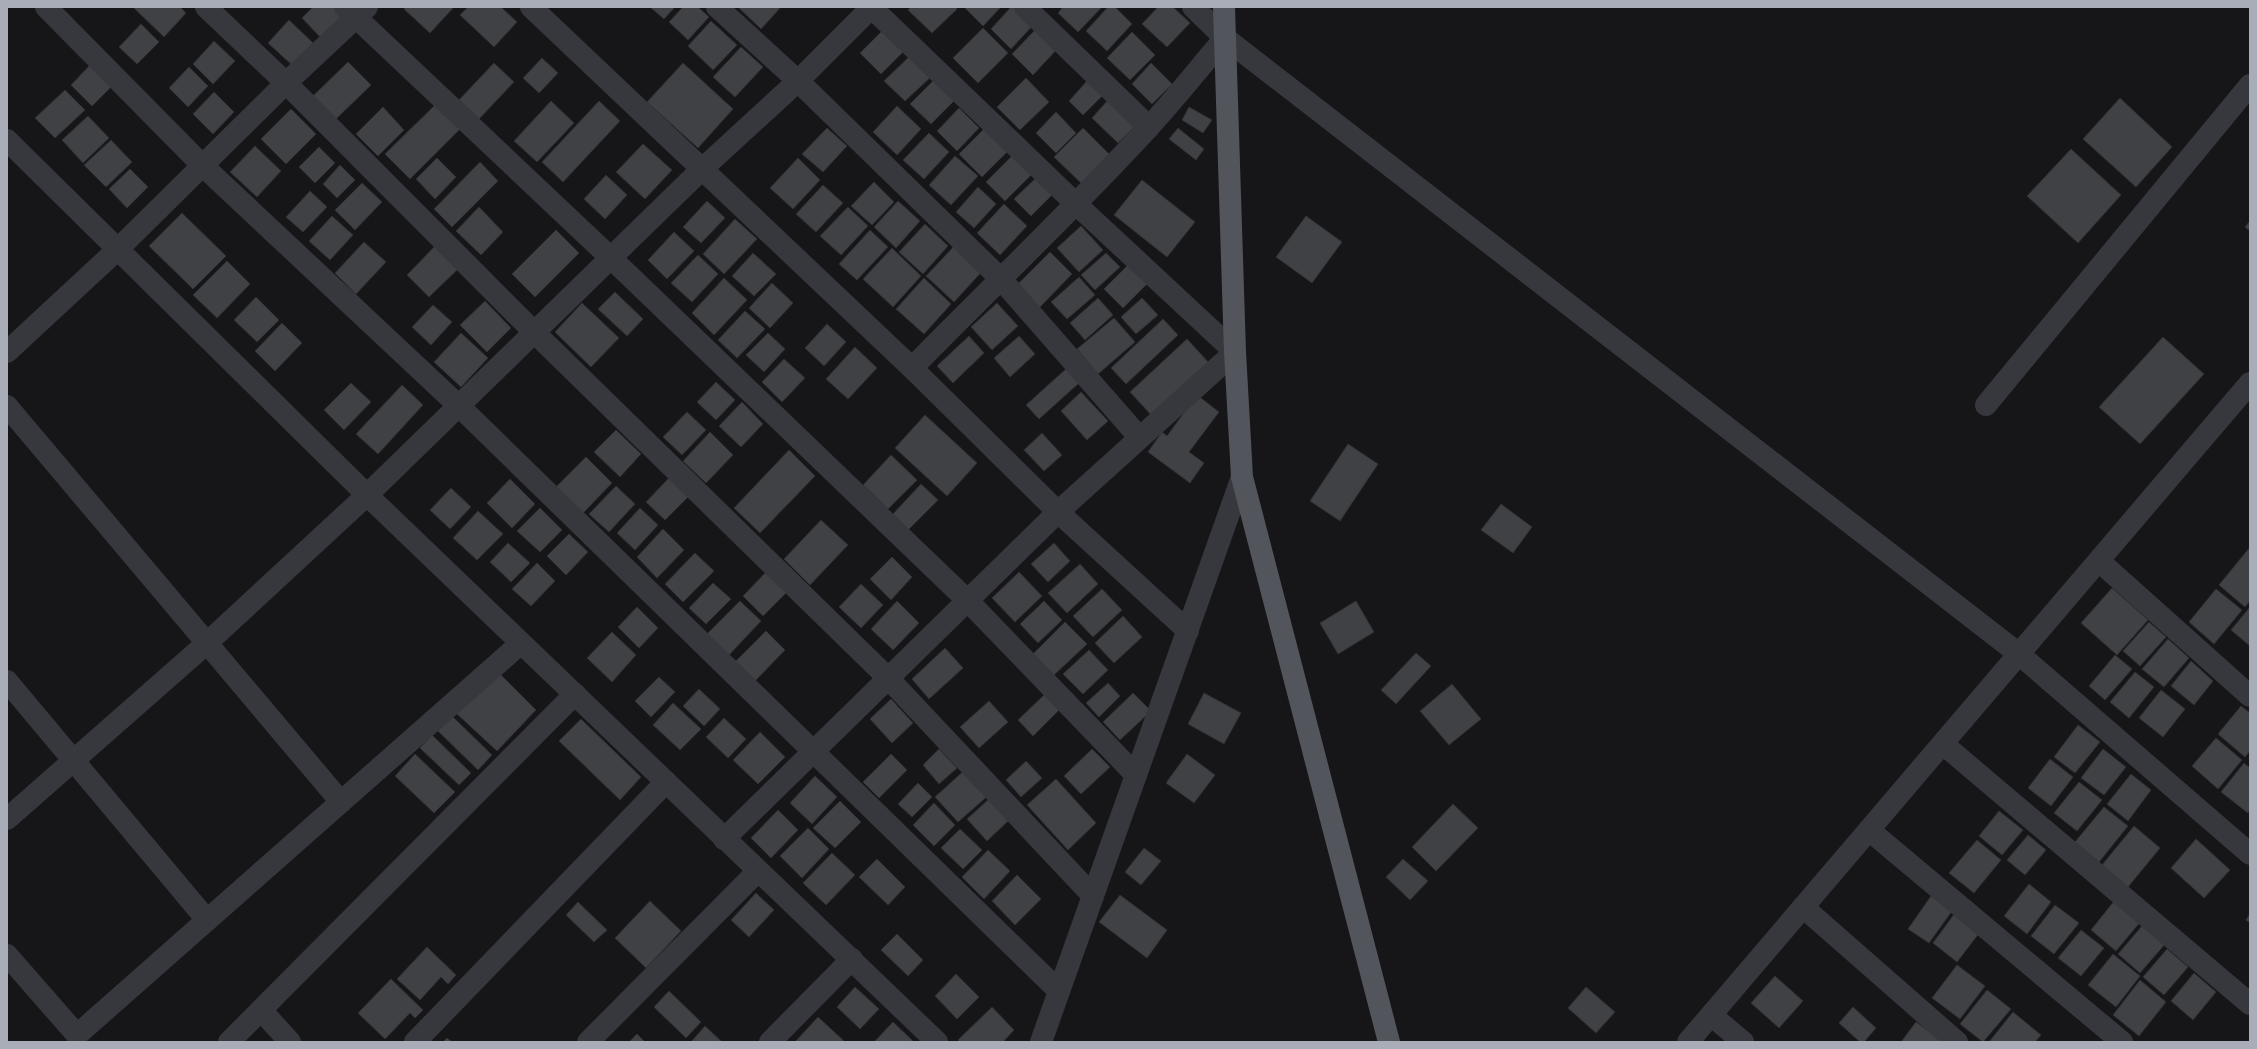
<svg xmlns="http://www.w3.org/2000/svg" width="2257" height="1049" viewBox="0 0 2257 1049" font-family="Poppins,sans-serif">
  <style>
    .building { fill: #404145; stroke: #303034 }
    .lines { fill: none; stroke-linecap: round; stroke-linejoin: round }
    .minor { stroke: #37383d; stroke-width: 22 }
    .major { stroke: #53555c; stroke-width: 22 }
  </style>
  <rect width="100%" height="100%" fill="#161618"/>
  <g class="building">
    <path d="M136,7H180L186,13L164,37L134,8Z"/>
    <path d="M313,7H334L344,17L322,39L302,18Z"/>
    <path d="M406,7H454L430,33L404,9Z"/>
    <path d="M468,7H501L517,22L494,47L460,15Z"/>
    <path d="M650,7H675L664,19Z"/>
    <path d="M683,7H698L709,17L688,40L669,22Z"/>
    <path d="M738,7H781L761,29Z"/>
    <path d="M911,7H955L957,9L932,33L908,10Z"/>
    <path d="M964,7H1001L983,26Z"/>
    <path d="M1011,7H1019L1035,23L1011,49L991,29Z"/>
    <path d="M1063,7H1102L1078,32L1058,13Z"/>
    <path d="M1108,7H1115L1132,24L1107,51L1086,31Z"/>
    <path d="M1158,7H1173L1190,23L1167,47L1142,24Z"/>
    <path d="M289,20L313,43L292,65L268,43Z"/>
    <path d="M711,21L737,45L713,70L688,46Z"/>
    <path d="M141,24L159,42L137,64L119,47Z"/>
    <path d="M1038,27L1059,47L1033,75L1012,54Z"/>
    <path d="M885,28L906,49L881,74L860,53Z"/>
    <path d="M983,28L1008,53L978,83L953,58Z"/>
    <path d="M1132,32L1155,55L1130,80L1107,58Z"/>
    <path d="M214,41L235,61L213,84L193,64Z"/>
    <path d="M741,47L763,67L735,97L713,77Z"/>
    <path d="M912,54L933,75L905,101L884,81Z"/>
    <path d="M542,58L558,73L539,93L523,78Z"/>
    <path d="M348,62L371,85L335,120L312,97Z"/>
    <path d="M92,63L113,85L92,106L71,85Z"/>
    <path d="M494,63L514,82L479,119L459,100Z"/>
    <path d="M683,63L733,109L698,148L647,102Z"/>
    <path d="M1151,63L1172,84L1152,104L1132,84Z"/>
    <path d="M189,67L208,86L188,107L169,88Z"/>
    <path d="M1026,78L1049,102L1020,130L997,107Z"/>
    <path d="M934,80L954,101L931,124L910,104Z"/>
    <path d="M1087,81L1102,96L1083,115L1069,101Z"/>
    <path d="M65,90L85,110L55,138L35,118Z"/>
    <path d="M214,92L234,112L213,134L193,114Z"/>
    <path d="M2120,98L2172,147L2136,187L2083,139Z"/>
    <path d="M1109,99L1136,125L1118,143L1092,118Z"/>
    <path d="M551,101L574,123L537,162L514,141Z"/>
    <path d="M599,101L620,121L563,182L542,162Z"/>
    <path d="M435,105L460,129L410,179L385,154Z"/>
    <path d="M897,106L921,129L897,155L873,132Z"/>
    <path d="M383,107L404,130L378,156L356,134Z"/>
    <path d="M1189,107L1212,120L1203,133L1182,120Z"/>
    <path d="M959,108L979,128L957,151L937,131Z"/>
    <path d="M291,109L316,134L286,164L261,139Z"/>
    <path d="M1056,112L1076,133L1056,153L1036,133Z"/>
    <path d="M88,116L109,138L83,163L62,140Z"/>
    <path d="M827,128L847,146L823,172L802,154Z"/>
    <path d="M1083,128L1111,156L1082,184L1054,157Z"/>
    <path d="M1178,128L1204,149L1196,160L1169,139Z"/>
    <path d="M984,129L1007,152L982,177L959,154Z"/>
    <path d="M929,133L949,152L924,179L903,160Z"/>
    <path d="M111,140L132,162L106,187L84,165Z"/>
    <path d="M643,144L672,170L645,199L616,172Z"/>
    <path d="M255,146L281,171L257,197L230,172Z"/>
    <path d="M319,147L335,163L315,183L299,167Z"/>
    <path d="M2071,149L2121,195L2078,243L2027,196Z"/>
    <path d="M1014,154L1033,173L1005,201L986,182Z"/>
    <path d="M955,156L978,176L951,205L929,185Z"/>
    <path d="M437,158L456,177L435,199L416,179Z"/>
    <path d="M798,158L820,180L793,209L770,188Z"/>
    <path d="M480,162L498,181L452,227L434,209Z"/>
    <path d="M340,165L355,180L337,198L323,184Z"/>
    <path d="M130,169L148,187L127,208L109,189Z"/>
    <path d="M606,175L627,195L605,219L584,199Z"/>
    <path d="M1037,177L1054,193L1031,216L1014,199Z"/>
    <path d="M1142,180L1195,222L1167,257L1114,215Z"/>
    <path d="M874,182L894,202L872,225L851,206Z"/>
    <path d="M362,183L382,202L355,230L335,210Z"/>
    <path d="M823,185L843,203L816,232L796,214Z"/>
    <path d="M978,187L996,204L974,228L956,212Z"/>
    <path d="M310,191L327,207L303,232L286,217Z"/>
    <path d="M707,201L725,218L701,243L683,227Z"/>
    <path d="M898,201L920,221L896,248L874,227Z"/>
    <path d="M1004,204L1027,226L1000,255L977,233Z"/>
    <path d="M479,207L503,232L481,255L456,231Z"/>
    <path d="M848,207L868,226L841,255L820,236Z"/>
    <path d="M182,213L226,256L193,289L149,246Z"/>
    <path d="M332,216L353,235L330,260L309,241Z"/>
    <path d="M1306,216L1342,242L1312,283L1276,257Z"/>
    <path d="M735,219L757,239L724,274L703,254Z"/>
    <path d="M2250,221V231L2245,227Z"/>
    <path d="M925,224L948,246L923,274L899,252Z"/>
    <path d="M1081,226L1103,250L1079,272L1057,248Z"/>
    <path d="M556,230L579,253L535,297L512,274Z"/>
    <path d="M870,230L888,247L857,280L839,264Z"/>
    <path d="M674,232L694,251L667,279L648,260Z"/>
    <path d="M364,242L386,262L356,294L335,273Z"/>
    <path d="M958,242L985,268L954,302L926,276Z"/>
    <path d="M438,243L461,266L429,297L407,275Z"/>
    <path d="M892,248L921,276L893,307L863,279Z"/>
    <path d="M1050,252L1072,274L1039,308L1017,285Z"/>
    <path d="M753,253L776,274L754,296L732,276Z"/>
    <path d="M1106,253L1120,267L1095,290L1081,275Z"/>
    <path d="M698,255L718,274L692,302L671,283Z"/>
    <path d="M227,261L250,284L217,318L193,295Z"/>
    <path d="M1128,265L1147,284L1123,308L1104,289Z"/>
    <path d="M1079,277L1095,295L1067,319L1051,302Z"/>
    <path d="M724,278L747,300L714,335L692,313Z"/>
    <path d="M924,278L951,304L924,334L896,309Z"/>
    <path d="M772,283L793,303L770,328L749,308Z"/>
    <path d="M615,292L643,319L627,336L598,309Z"/>
    <path d="M256,297L279,320L257,342L234,320Z"/>
    <path d="M1098,298L1113,315L1085,340L1070,323Z"/>
    <path d="M1142,298L1158,315L1136,334L1121,317Z"/>
    <path d="M485,301L511,328L487,352L460,325Z"/>
    <path d="M582,303L619,338L591,367L555,332Z"/>
    <path d="M997,303L1018,326L992,350L971,327Z"/>
    <path d="M433,305L452,322L431,345L412,327Z"/>
    <path d="M745,311L765,329L737,358L718,340Z"/>
    <path d="M1114,318L1135,342L1098,374L1077,349Z"/>
    <path d="M1163,319L1178,335L1126,384L1111,368Z"/>
    <path d="M282,323L302,343L275,371L255,351Z"/>
    <path d="M827,324L846,342L824,366L805,348Z"/>
    <path d="M461,333L488,358L461,387L434,362Z"/>
    <path d="M768,333L785,349L764,372L746,355Z"/>
    <path d="M969,336L984,353L953,383L937,366Z"/>
    <path d="M1019,336L1035,354L1010,377L994,358Z"/>
    <path d="M2163,337L2204,374L2140,444L2099,407Z"/>
    <path d="M1187,339L1210,364L1153,417L1130,392Z"/>
    <path d="M855,347L877,368L848,399L826,379Z"/>
    <path d="M784,359L805,378L782,402L762,382Z"/>
    <path d="M1066,369L1079,383L1039,419L1026,405Z"/>
    <path d="M716,382L735,400L716,420L697,402Z"/>
    <path d="M351,383L371,402L344,430L324,410Z"/>
    <path d="M402,385L423,405L378,454L356,434Z"/>
    <path d="M1081,392L1108,421L1087,440L1061,411Z"/>
    <path d="M1197,395L1219,412L1189,452L1204,463L1190,483L1148,452L1162,432L1167,436Z"/>
    <path d="M742,402L763,424L741,447L719,426Z"/>
    <path d="M687,412L706,430L682,455L663,437Z"/>
    <path d="M925,415L977,463L947,496L895,448Z"/>
    <path d="M616,430L641,454L620,477L594,452Z"/>
    <path d="M710,432L733,455L706,483L683,461Z"/>
    <path d="M1042,433L1062,455L1044,471L1024,450Z"/>
    <path d="M1348,444L1378,464L1340,521L1310,501Z"/>
    <path d="M789,450L815,476L760,533L734,508Z"/>
    <path d="M891,455L917,480L888,509L863,485Z"/>
    <path d="M586,457L612,483L583,513L556,487Z"/>
    <path d="M669,478L688,497L665,520L646,502Z"/>
    <path d="M510,479L535,504L512,528L487,503Z"/>
    <path d="M921,484L938,500L908,530L892,515Z"/>
    <path d="M616,486L635,504L609,532L589,514Z"/>
    <path d="M451,488L471,507L450,529L430,510Z"/>
    <path d="M1501,504L1532,527L1513,553L1481,530Z"/>
    <path d="M540,508L562,530L540,552L517,531Z"/>
    <path d="M640,508L658,525L635,550L617,533Z"/>
    <path d="M478,511L503,534L477,560L453,538Z"/>
    <path d="M821,520L848,545L810,585L784,559Z"/>
    <path d="M663,529L684,550L657,578L637,557Z"/>
    <path d="M569,534L588,552L566,575L547,556Z"/>
    <path d="M508,543L530,563L511,582L490,562Z"/>
    <path d="M1054,543L1070,561L1048,582L1031,564Z"/>
    <path d="M2250,547V601L2245,607L2219,585Z"/>
    <path d="M695,553L714,571L683,602L665,584Z"/>
    <path d="M892,557L912,577L891,600L870,579Z"/>
    <path d="M537,563L555,581L531,606L512,589Z"/>
    <path d="M1080,564L1098,584L1067,613L1048,593Z"/>
    <path d="M768,570L789,590L763,616L743,596Z"/>
    <path d="M1019,572L1042,596L1015,622L992,598Z"/>
    <path d="M713,583L731,599L706,624L689,608Z"/>
    <path d="M861,584L883,605L861,628L839,607Z"/>
    <path d="M2112,588L2148,620L2117,655L2081,623Z"/>
    <path d="M1102,589L1122,610L1093,637L1073,616Z"/>
    <path d="M2216,589L2242,610L2214,644L2189,622Z"/>
    <path d="M740,601L761,621L729,655L707,634Z"/>
    <path d="M897,601L919,623L893,650L871,629Z"/>
    <path d="M1044,601L1062,620L1038,643L1020,624Z"/>
    <path d="M1356,601L1374,632L1338,654L1320,623Z"/>
    <path d="M637,607L658,628L639,648L618,627Z"/>
    <path d="M2250,607V646L2231,630Z"/>
    <path d="M1123,616L1142,637L1114,663L1095,643Z"/>
    <path d="M1065,622L1087,644L1054,675L1033,654Z"/>
    <path d="M2149,622L2166,637L2140,666L2123,651Z"/>
    <path d="M766,631L785,650L754,682L734,663Z"/>
    <path d="M612,632L636,655L612,682L587,658Z"/>
    <path d="M2168,639L2189,658L2164,687L2142,669Z"/>
    <path d="M945,648L963,668L929,699L912,679Z"/>
    <path d="M1089,650L1108,670L1083,694L1063,674Z"/>
    <path d="M1416,653L1431,666L1396,704L1381,690Z"/>
    <path d="M2115,655L2132,669L2105,700L2089,686Z"/>
    <path d="M2191,661L2213,681L2194,705L2171,686Z"/>
    <path d="M497,671L536,710L497,751L456,713Z"/>
    <path d="M2135,672L2154,687L2129,718L2110,702Z"/>
    <path d="M659,677L675,692L651,717L635,701Z"/>
    <path d="M1108,683L1120,696L1099,717L1086,703Z"/>
    <path d="M1452,684L1481,719L1449,745L1420,711Z"/>
    <path d="M699,689L720,709L704,726L683,706Z"/>
    <path d="M2161,690L2185,709L2163,737L2139,718Z"/>
    <path d="M1133,693L1151,711L1120,740L1103,722Z"/>
    <path d="M1204,693L1241,713L1224,744L1188,724Z"/>
    <path d="M1044,695L1059,710L1033,736L1018,720Z"/>
    <path d="M891,699L913,723L892,743L870,719Z"/>
    <path d="M989,701L1008,722L979,748L960,727Z"/>
    <path d="M673,703L701,729L680,750L653,725Z"/>
    <path d="M2241,706L2250,713V751L2245,757L2218,734Z"/>
    <path d="M452,716L492,755L478,770L438,731Z"/>
    <path d="M724,718L746,739L728,758L706,737Z"/>
    <path d="M581,719L641,777L620,800L559,741Z"/>
    <path d="M2078,725L2100,742L2075,773L2054,757Z"/>
    <path d="M760,732L785,757L758,784L733,760Z"/>
    <path d="M432,735L471,773L459,785L420,748Z"/>
    <path d="M2216,738L2242,760L2218,789L2192,766Z"/>
    <path d="M939,749L957,768L939,784L923,765Z"/>
    <path d="M1092,749L1110,767L1081,794L1064,776Z"/>
    <path d="M2103,749L2126,767L2104,795L2081,778Z"/>
    <path d="M415,754L455,792L434,813L395,776Z"/>
    <path d="M891,754L907,770L879,798L863,782Z"/>
    <path d="M1187,754L1215,775L1194,803L1166,783Z"/>
    <path d="M2050,759L2073,777L2051,806L2028,788Z"/>
    <path d="M1026,761L1042,778L1021,797L1006,780Z"/>
    <path d="M2244,763L2250,768V810L2248,813L2221,792Z"/>
    <path d="M967,768L990,794L958,822L935,797Z"/>
    <path d="M2131,774L2151,790L2128,821L2107,804Z"/>
    <path d="M815,776L837,797L812,824L790,803Z"/>
    <path d="M1056,779L1096,823L1068,850L1027,805Z"/>
    <path d="M2079,782L2102,800L2077,831L2054,813Z"/>
    <path d="M918,783L932,797L912,817L898,804Z"/>
    <path d="M989,799L1009,820L987,841L967,819Z"/>
    <path d="M840,801L861,822L835,848L813,828Z"/>
    <path d="M934,803L955,825L934,846L913,825Z"/>
    <path d="M1453,804L1478,828L1436,871L1412,847Z"/>
    <path d="M2104,807L2128,826L2099,862L2075,842Z"/>
    <path d="M778,810L798,830L771,858L751,838Z"/>
    <path d="M1999,811L2023,830L2002,855L1979,836Z"/>
    <path d="M2134,826L2160,848L2128,887L2102,865Z"/>
    <path d="M808,828L829,849L802,878L780,856Z"/>
    <path d="M960,829L982,850L963,869L941,848Z"/>
    <path d="M2028,835L2046,850L2025,875L2007,860Z"/>
    <path d="M2196,839L2230,870L2204,898L2171,868Z"/>
    <path d="M1977,840L2001,860L1974,893L1949,873Z"/>
    <path d="M1144,848L1161,861L1141,885L1125,872Z"/>
    <path d="M988,850L1010,871L984,899L962,877Z"/>
    <path d="M832,853L855,875L826,905L803,883Z"/>
    <path d="M877,859L905,887L888,905L859,877Z"/>
    <path d="M1403,859L1428,881L1410,900L1386,877Z"/>
    <path d="M1017,875L1041,899L1015,925L992,901Z"/>
    <path d="M2029,884L2051,902L2027,934L2004,916Z"/>
    <path d="M756,893L774,910L749,937L731,920Z"/>
    <path d="M1120,895L1167,930L1147,958L1099,922Z"/>
    <path d="M1931,896L1952,911L1929,943L1908,929Z"/>
    <path d="M2115,900L2141,921L2116,951L2091,930Z"/>
    <path d="M650,901L681,931L646,968L615,938Z"/>
    <path d="M578,902L607,930L594,942L566,915Z"/>
    <path d="M2055,905L2079,923L2054,954L2031,936Z"/>
    <path d="M1955,913L1980,932L1957,962L1933,943Z"/>
    <path d="M2250,914V923L2246,920Z"/>
    <path d="M2142,926L2165,944L2140,973L2118,954Z"/>
    <path d="M2081,930L2104,948L2081,976L2058,958Z"/>
    <path d="M897,934L923,960L908,976L881,950Z"/>
    <path d="M427,947L456,975L448,984L441,977L420,1000L397,979Z"/>
    <path d="M2167,949L2188,967L2164,995L2143,977Z"/>
    <path d="M2113,954L2140,976L2116,1007L2088,985Z"/>
    <path d="M1957,965L1985,986L1960,1019L1932,998Z"/>
    <path d="M2194,973L2216,992L2193,1020L2171,1001Z"/>
    <path d="M956,974L979,997L957,1019L935,996Z"/>
    <path d="M1775,976L1803,1001L1779,1028L1751,1003Z"/>
    <path d="M391,979L423,1010L415,1018L410,1013L385,1039L358,1013Z"/>
    <path d="M2140,980L2166,1002L2139,1036L2113,1015Z"/>
    <path d="M855,987L879,1009L860,1029L837,1007Z"/>
    <path d="M1586,987L1615,1012L1596,1033L1568,1008Z"/>
    <path d="M1987,990L2011,1009L1983,1042L1960,1024Z"/>
    <path d="M669,991L701,1022L686,1038L654,1007Z"/>
    <path d="M992,1007L1014,1030L1003,1042H960L958,1040Z"/>
    <path d="M1853,1007L1876,1028L1864,1042H1860L1839,1023Z"/>
    <path d="M2013,1012L2041,1035L2035,1042H1989Z"/>
    <path d="M818,1017L845,1042H795Z"/>
    <path d="M893,1022L914,1042H874Z"/>
    <path d="M1916,1022L1941,1040L1940,1042H1901Z"/>
    <path d="M705,1026L722,1042H691Z"/>
    <path d="M637,1034L645,1042H629Z"/>
    <path d="M447,1038L452,1042H443Z"/>
  </g>
  <g class="lines">
    <g class="minor">
      <path d="M46,7L203,166L459,406L1059,991"/>
      <path d="M206,7L286,83L534,332L888,678L1093,896"/>
      <path d="M345,7L612,259L968,601L1136,775"/>
      <path d="M531,7L912,368C990,288 1072,211 1148,128C1175,99 1199,68 1225,38L1193,7"/>
      <path d="M717,7L798,81L1000,278L1139,437"/>
      <path d="M1025,7L1149,127"/>
      <path d="M1225,38L2019,654L2250,854"/>
      <path d="M7,140L367,495L937,1042"/>
      <path d="M7,352L117,250L286,83L367,7"/>
      <path d="M912,368L1058,512L1188,631"/>
      <path d="M1986,405L2250,85"/>
      <path d="M7,406L341,802"/>
      <path d="M2099,561L2250,696"/>
      <path d="M7,681L207,920"/>
      <path d="M1943,744L2250,1004"/>
      <path d="M7,819L207,643L367,495L701,170L798,81L872,7"/>
      <path d="M1869,830L2122,1042"/>
      <path d="M724,839L1058,512L1235,352L1076,204L871,7"/>
      <path d="M1803,907L1957,1042"/>
      <path d="M7,955L77,1035L520,644"/>
      <path d="M261,1010L290,1042"/>
      <path d="M1711,1015L1743,1042"/>
      <path d="M229,1042L575,694"/>
      <path d="M415,1042L666,782"/>
      <path d="M588,1042L758,871"/>
      <path d="M770,1042L852,959"/>
      <path d="M1041,1042L1242,477"/>
      <path d="M1688,1042L2250,383"/>
    </g>
    <path class="major" d="M1224,7L1235,352L1242,477L1389,1042"/>
  </g>
  <rect width="2257" height="1049" fill="none" stroke="#a8adb8" stroke-width="16"/>
</svg>
